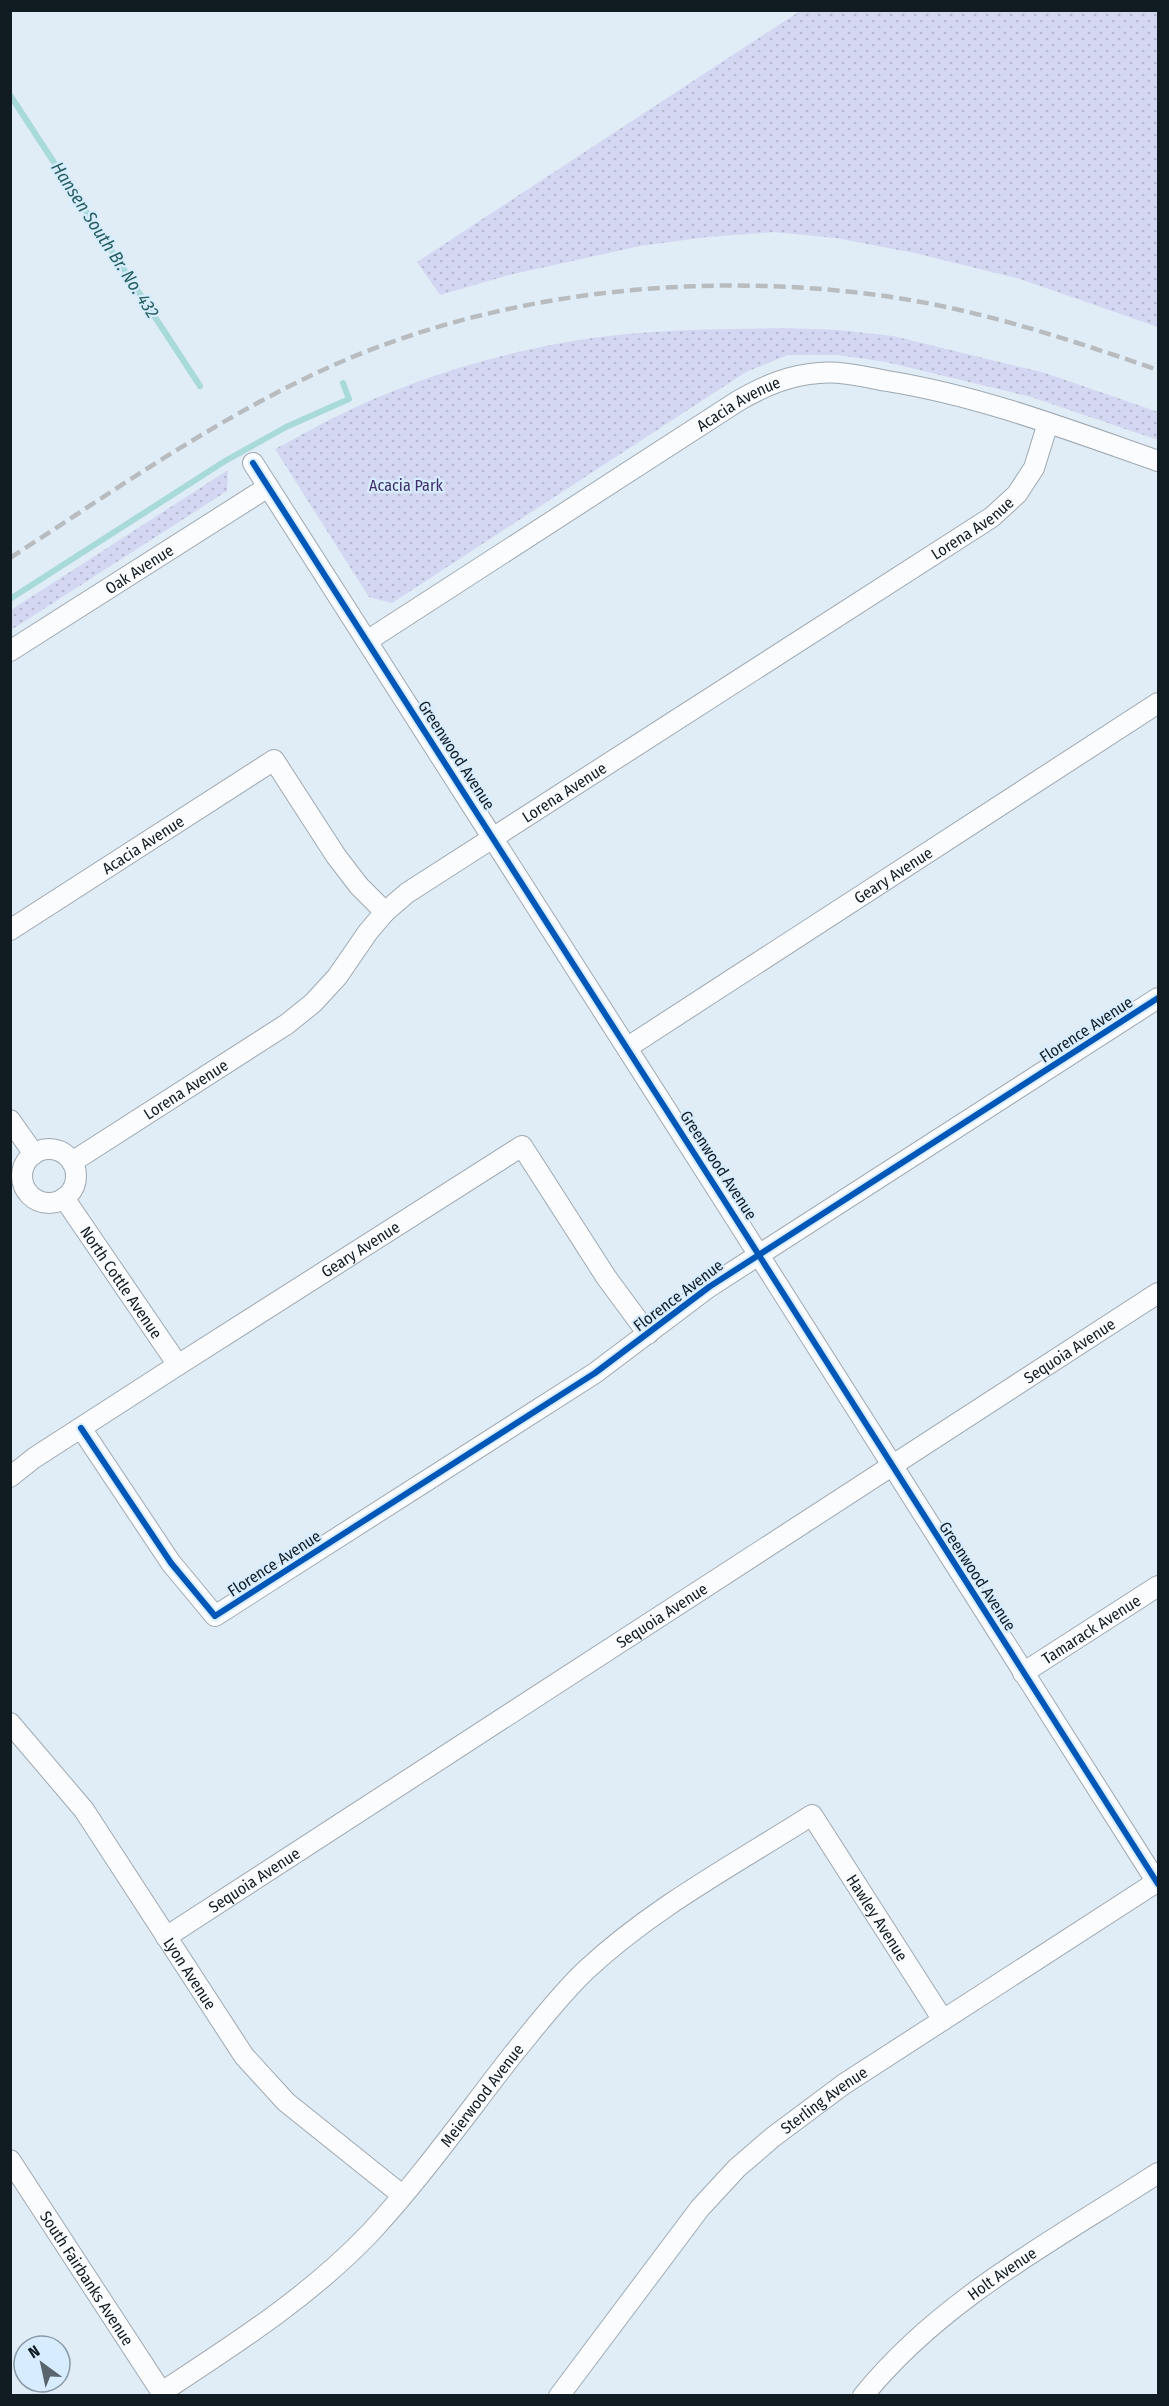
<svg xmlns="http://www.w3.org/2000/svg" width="1169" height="2406" viewBox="0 0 1169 2406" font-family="'Fira Sans Condensed',sans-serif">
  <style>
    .green { fill: url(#green-dots) }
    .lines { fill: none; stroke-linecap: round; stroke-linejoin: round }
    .stream { stroke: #a8dada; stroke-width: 6 }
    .street-casing { stroke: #9fa9b1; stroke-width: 22 }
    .street { stroke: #fafcfe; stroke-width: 20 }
    .rail { stroke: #b9bcbf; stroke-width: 4.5; stroke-dasharray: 12 6; stroke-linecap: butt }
    .cycleway-casing { stroke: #d7edff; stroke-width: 10 }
    .cycleway { stroke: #0057b8; stroke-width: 6 }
    .labels { text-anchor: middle; stroke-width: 4.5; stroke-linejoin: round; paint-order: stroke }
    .street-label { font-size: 16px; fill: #111b22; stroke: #d7edff }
    .park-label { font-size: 16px; fill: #3e306a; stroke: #d7edff }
    .water-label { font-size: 18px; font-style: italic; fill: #265e5b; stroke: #d7edff }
  </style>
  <defs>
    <pattern id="green-dots" width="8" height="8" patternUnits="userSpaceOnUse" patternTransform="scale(1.5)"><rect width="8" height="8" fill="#d4d7f1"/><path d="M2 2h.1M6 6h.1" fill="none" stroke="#b5b8ce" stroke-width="1.8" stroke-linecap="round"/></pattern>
  </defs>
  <rect width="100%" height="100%" fill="#e0ecf6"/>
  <g class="green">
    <path d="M800,11H1158V327L1020,279L915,253L836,238L774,232L707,237L640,246L509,275L440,295L417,262Z"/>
    <path d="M785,328L838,330L893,336L1045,373L1158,412V440L1031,397L886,362L838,355H788L746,372L392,603L369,597L275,449C302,435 329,419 356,407C441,368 545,340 639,333C687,329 736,329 785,328Z"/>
    <path d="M228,470L227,491L11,630V610Z"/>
  </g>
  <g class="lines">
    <g class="stream">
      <path d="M10,95L200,386"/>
      <path d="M10,599L225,461L286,427L349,399L343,383"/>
    </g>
    <defs>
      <g id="street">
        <path d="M253,463C558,934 856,1411 1158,1884"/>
        <path id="s1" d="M367,641L738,401C764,386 789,375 819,373C842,371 865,377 887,381C981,396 1069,430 1158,461"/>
        <path id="s2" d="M10,651L268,487"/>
        <path id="s3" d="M10,930L274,760L336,856L359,886L385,912"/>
        <path id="s4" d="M628,1047L1158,703"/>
        <path d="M10,1120L34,1154"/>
        <circle cx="49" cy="1176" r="27"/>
        <path id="s5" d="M72,1162L287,1024L313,1003L337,977L368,932L385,912L407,893L992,517L1017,494L1034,468L1048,423"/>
        <path id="s6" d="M64,1198L178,1365"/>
        <path d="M81,1428L171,1563L215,1616L595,1373L709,1287L1158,998"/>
        <path id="s7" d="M10,1477L34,1458L178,1365L522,1146L606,1277L648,1334"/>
        <path id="s8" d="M1023,1673L1158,1586"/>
        <path id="s9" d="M10,1723L84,1810L244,2056L286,2102L402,2195"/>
        <path id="s10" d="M166,1937L1158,1293"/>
        <path id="s11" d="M10,2160L164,2396"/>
        <path id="s12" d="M162,2392C235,2344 309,2297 370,2233C422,2177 467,2113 514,2053C537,2025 559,1996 585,1971C652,1908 735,1864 812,1815L943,2020"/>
        <path id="s13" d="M559,2396L700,2208L737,2168L773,2137L844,2084L1158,1881"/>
        <path id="s14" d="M863,2396C941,2299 1055,2240 1158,2173"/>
      </g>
    </defs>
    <use href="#street" class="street-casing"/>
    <use href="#street" class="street"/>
    <path class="rail" d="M10,558C106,496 201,429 304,379C482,291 703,268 898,298C987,312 1074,341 1158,370"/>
    <defs>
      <g id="cycleway">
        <path d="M253,463C558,934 856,1411 1158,1884"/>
        <path d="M81,1428L171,1563L215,1616L595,1373L709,1287L1158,998"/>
      </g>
    </defs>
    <use href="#cycleway" class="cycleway-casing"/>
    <use href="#cycleway" class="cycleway"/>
  </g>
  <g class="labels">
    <g class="street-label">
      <text dy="6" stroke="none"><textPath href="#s1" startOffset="441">Acacia Avenue</textPath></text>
      <text dy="6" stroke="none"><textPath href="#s5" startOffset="1107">Lorena Avenue</textPath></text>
      <text dy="6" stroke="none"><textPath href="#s2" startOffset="153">Oak Avenue</textPath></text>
      <text transform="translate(457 755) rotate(57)" y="6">Greenwood Avenue</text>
      <text dy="6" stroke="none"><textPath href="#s5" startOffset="621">Lorena Avenue</textPath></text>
      <text dy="6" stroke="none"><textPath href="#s3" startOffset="158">Acacia Avenue</textPath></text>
      <text dy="6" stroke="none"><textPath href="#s4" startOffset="316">Geary Avenue</textPath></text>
      <text transform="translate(1086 1029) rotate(-33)" y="6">Florence Avenue</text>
      <text dy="6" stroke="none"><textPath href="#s5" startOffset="135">Lorena Avenue</textPath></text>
      <text transform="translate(719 1165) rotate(57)" y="6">Greenwood Avenue</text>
      <text dy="6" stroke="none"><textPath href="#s7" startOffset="418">Geary Avenue</textPath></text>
      <text dy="6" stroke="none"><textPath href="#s6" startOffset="102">North Cottle Avenue</textPath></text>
      <text transform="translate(678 1295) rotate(-37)" y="6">Florence Avenue</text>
      <text dy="6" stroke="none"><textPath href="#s10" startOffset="1077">Sequoia Avenue</textPath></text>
      <text transform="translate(274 1563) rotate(-33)" y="6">Florence Avenue</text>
      <text transform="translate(978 1576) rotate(57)" y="6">Greenwood Avenue</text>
      <text dy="6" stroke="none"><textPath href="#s10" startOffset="591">Sequoia Avenue</textPath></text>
      <text dy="6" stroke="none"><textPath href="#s8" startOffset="81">Tamarack Avenue</textPath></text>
      <text dy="6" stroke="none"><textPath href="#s10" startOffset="105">Sequoia Avenue</textPath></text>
      <text dy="6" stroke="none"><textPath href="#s12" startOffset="999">Hawley Avenue</textPath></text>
      <text dy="6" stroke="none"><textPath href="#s9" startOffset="309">Lyon Avenue</textPath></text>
      <text dy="6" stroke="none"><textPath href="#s12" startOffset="440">Meierwood Avenue</textPath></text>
      <text dy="6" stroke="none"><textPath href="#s13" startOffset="400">Sterling Avenue</textPath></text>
      <text dy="6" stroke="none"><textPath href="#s14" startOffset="186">Holt Avenue</textPath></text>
      <text dy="6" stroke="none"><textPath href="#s11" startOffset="141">South Fairbanks Avenue</textPath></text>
    </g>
    <g class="park-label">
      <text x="406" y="491">Acacia Park</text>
    </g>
    <g class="water-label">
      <text transform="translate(105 240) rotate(57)" y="6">Hansen South Br. No. 432</text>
    </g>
  </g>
  <rect width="1169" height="2406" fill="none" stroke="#111b22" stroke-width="24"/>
  <g transform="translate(42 2364) rotate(327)"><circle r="28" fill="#d7edff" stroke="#8899a7" stroke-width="1.5"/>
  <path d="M0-4.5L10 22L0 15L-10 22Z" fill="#59646c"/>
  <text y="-9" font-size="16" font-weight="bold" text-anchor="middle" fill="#111b22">N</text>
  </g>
</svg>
